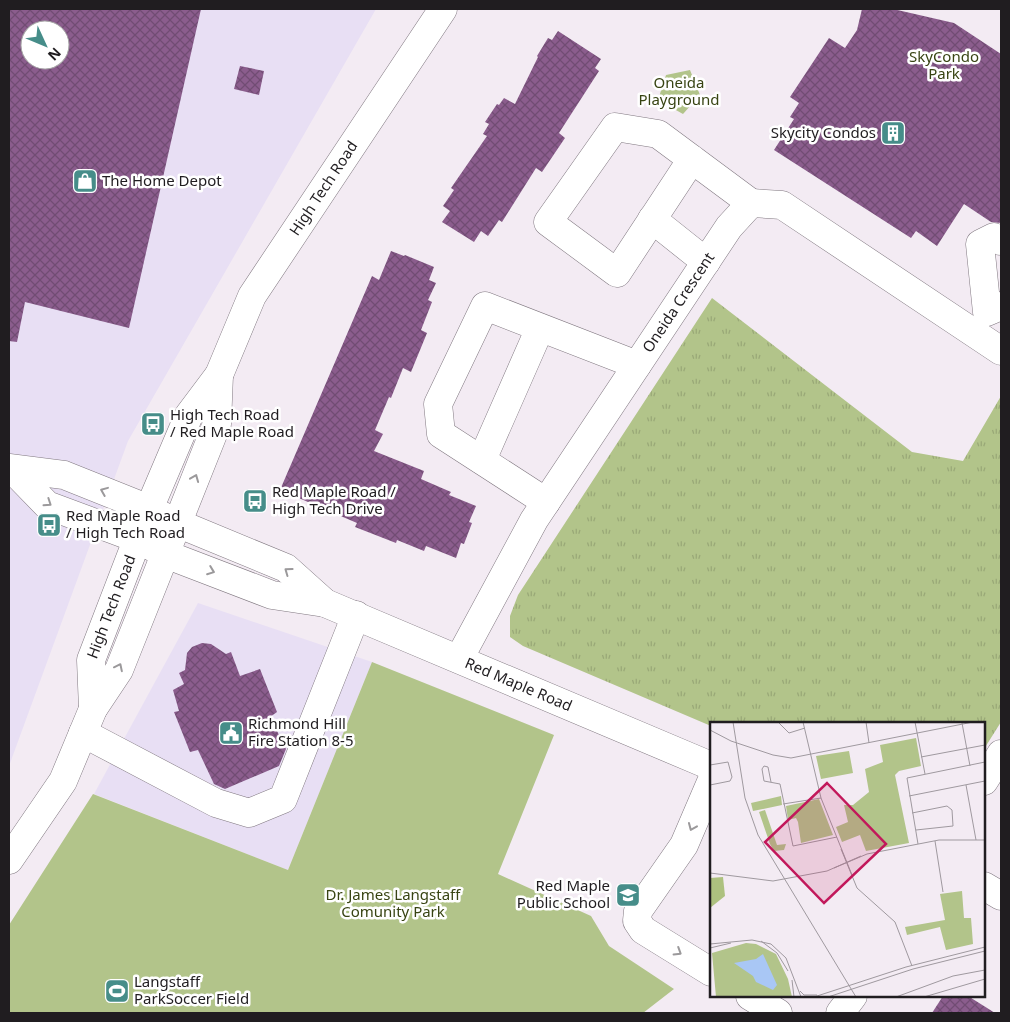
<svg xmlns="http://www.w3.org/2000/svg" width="1010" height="1022" viewBox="0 0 1010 1022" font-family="'Noto Sans',sans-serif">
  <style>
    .commercial { fill: #e8dff4; fill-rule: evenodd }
    .grass { fill: url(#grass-tufts) }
    .park { fill: #b2c48a }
    .building { fill: url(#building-cross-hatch); fill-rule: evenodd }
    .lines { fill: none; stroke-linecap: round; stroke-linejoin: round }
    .minor-casing { stroke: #807880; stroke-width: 29 }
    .minor { stroke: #fff; stroke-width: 28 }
    .oneway { stroke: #9b999b }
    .labels { text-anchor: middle; stroke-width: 5; stroke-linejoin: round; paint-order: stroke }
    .park-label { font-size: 15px; fill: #384413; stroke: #fff }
    .poi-label { font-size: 15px; fill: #201d20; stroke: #fff; text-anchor: start }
    .street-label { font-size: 15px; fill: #201d20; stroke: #fff }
    .inset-road { fill: none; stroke: #9f999f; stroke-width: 1 }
    .view { fill: #c2185b; fill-opacity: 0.15; stroke: #c2185b; stroke-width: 2.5 }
    .inset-edge { fill: none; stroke: #201d20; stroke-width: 2.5 }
  </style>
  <defs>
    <pattern id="grass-tufts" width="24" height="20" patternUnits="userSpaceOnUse" patternTransform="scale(1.25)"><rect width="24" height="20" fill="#b2c48a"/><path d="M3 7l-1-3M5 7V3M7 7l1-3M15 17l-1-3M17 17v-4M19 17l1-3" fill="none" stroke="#99a877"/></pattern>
    <pattern id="building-cross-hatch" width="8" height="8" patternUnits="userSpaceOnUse" patternTransform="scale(1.25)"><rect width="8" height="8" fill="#8b5d8d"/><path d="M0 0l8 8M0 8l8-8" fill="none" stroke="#714c73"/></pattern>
  </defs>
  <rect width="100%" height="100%" fill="#f3ebf3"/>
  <g class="commercial">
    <path d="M9,9H376L128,441L9,766ZM30,30H60V60H30Z"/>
    <path d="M198,603L372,662L288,870L94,794Z"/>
  </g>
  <path class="grass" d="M712,298L912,452L963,461L1001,396V722L984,749V723H711V726L523,646L510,637V616L518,595Z"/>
  <g class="park">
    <path d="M690,70L700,95L683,114L658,100L666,75Z"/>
    <path d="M372,662L554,735L498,874L591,916L609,946L674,989L643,1013H9V925L93,794L288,870Z"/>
  </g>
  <g class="building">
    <path d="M9,9H201L129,328L25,302L17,342L9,341ZM30,30H60V60H30Z"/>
    <path d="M862,9H893L954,23L1001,54V223L991,222L964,204L937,246L916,231L911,238L774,150L794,119L790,117L799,103L790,97L829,38L845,48L857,30Z"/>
    <path d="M558,31L601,59L595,68L599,71L559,133L565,138L542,172L536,168L502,222L499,220L488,236L481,231L474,242L442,222L450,211L443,206L454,190L451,188L487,136L483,134L489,124L485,122L497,104L499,105L504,98L515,104L538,57L537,56L548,38L552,40Z"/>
    <path d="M240,66L264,71L259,95L234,89Z"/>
    <path d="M391,251L404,256L405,255L434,267L429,280L436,283L428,300L432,302L421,330L427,333L411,372L403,368L391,398L389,397L375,430L383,434L374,451L424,471L421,479L451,492L449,495L476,506L469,522L472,523L464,544L461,543L456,558L426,546L424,551L397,540L396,543L355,527L357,523L280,490L372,276L379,280Z"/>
    <path d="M202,643L211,644L226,654L231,652L240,676L260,669L277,712L270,717L286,749L279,766L225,789L214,784L198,750L190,752L174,712L179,711L173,690L184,684L179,673L185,670L187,653L192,647Z"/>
    <path d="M943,996H968L995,1013H932Z"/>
  </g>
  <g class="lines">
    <defs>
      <g id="minor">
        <path d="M692,159L617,273L548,222L615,127L658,134L751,203"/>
        <path d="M751,203L782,205L1001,351"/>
        <path d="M652,219L706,262"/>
        <path d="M1001,241L994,237L980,244L987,312L1001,306"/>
        <path d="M482,460L540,328"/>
        <path d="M9,468L64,475L149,509L177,523L286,568L325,603"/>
        <path id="s1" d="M13,470L47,505L138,539L165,554L272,595L325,603L711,766"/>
        <path d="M546,502L441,434L438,404L485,306L637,365"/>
        <path id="s2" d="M459,659L534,520L729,227L751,203"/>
        <path id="s3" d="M93,709L91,660L149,509L189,415L219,375L252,296L443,9"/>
        <path d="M83,733L216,803L249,813L283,799L356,615"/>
        <path d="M984,781L1001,754"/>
        <path d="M711,782L684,845L638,911L637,921L643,930L711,972"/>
        <path d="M9,860L63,781L93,709L119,670L217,424L219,375"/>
        <path d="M984,886L1001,896"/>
        <path d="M750,996L778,1013"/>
        <path d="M840,1013L853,996"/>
      </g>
    </defs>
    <use href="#minor" class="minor-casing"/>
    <use href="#minor" class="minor"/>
  </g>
  <defs><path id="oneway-chevron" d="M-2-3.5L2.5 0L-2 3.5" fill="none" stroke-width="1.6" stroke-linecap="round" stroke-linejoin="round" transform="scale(1.25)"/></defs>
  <g class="oneway">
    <use href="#oneway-chevron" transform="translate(195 478) rotate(-68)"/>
    <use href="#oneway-chevron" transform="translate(104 491) rotate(-158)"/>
    <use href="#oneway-chevron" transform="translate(48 503) rotate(34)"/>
    <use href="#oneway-chevron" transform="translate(211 571) rotate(21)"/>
    <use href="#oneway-chevron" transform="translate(288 571) rotate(-144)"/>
    <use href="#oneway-chevron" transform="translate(119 667) rotate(-64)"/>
    <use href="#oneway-chevron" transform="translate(692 827) rotate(113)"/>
    <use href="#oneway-chevron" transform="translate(678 952) rotate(32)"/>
  </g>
  <defs>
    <symbol id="building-square" viewBox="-11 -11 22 22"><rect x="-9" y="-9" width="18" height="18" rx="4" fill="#468d89" stroke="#fff"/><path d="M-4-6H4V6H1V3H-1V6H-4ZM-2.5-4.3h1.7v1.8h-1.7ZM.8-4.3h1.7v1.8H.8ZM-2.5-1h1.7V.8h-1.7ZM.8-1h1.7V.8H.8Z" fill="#fff"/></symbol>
    <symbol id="shop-square" viewBox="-11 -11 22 22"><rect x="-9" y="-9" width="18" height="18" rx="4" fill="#468d89" stroke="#fff"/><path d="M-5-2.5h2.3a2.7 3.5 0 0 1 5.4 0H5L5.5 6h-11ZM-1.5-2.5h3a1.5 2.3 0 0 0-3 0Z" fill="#fff"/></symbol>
    <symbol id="bus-square" viewBox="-11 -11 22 22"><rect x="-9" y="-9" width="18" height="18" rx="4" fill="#468d89" stroke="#fff"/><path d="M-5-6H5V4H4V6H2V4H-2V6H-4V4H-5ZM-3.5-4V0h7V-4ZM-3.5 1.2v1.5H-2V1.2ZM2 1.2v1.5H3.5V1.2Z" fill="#fff"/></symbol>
    <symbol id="civic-square" viewBox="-11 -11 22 22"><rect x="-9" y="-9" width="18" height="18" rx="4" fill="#468d89" stroke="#fff"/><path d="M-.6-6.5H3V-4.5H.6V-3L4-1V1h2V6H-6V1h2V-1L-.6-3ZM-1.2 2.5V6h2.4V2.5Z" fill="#fff"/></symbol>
    <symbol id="school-square" viewBox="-11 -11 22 22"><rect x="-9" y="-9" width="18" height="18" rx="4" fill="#468d89" stroke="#fff"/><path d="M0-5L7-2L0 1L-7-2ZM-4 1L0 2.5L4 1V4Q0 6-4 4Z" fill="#fff"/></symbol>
    <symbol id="stadium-square" viewBox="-11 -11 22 22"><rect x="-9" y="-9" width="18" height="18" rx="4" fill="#468d89" stroke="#fff"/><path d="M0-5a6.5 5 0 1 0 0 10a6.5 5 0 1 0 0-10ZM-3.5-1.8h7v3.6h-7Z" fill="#fff"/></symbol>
  </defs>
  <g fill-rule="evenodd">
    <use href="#building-square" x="879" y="119" width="28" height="28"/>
    <use href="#shop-square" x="71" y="167" width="28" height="28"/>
    <use href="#bus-square" x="139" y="410" width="28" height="28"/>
    <use href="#bus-square" x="241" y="487" width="28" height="28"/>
    <use href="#bus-square" x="35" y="511" width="28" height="28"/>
    <use href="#civic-square" x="217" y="719" width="28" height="28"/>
    <use href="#school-square" x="614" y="881" width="28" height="28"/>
    <use href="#stadium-square" x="103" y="977" width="28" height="28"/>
  </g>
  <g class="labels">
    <g class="park-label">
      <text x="944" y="62">SkyCondo<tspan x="944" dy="17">Park</tspan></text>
      <text x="679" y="88">Oneida<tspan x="679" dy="17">Playground</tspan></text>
      <text x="393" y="900">Dr. James Langstaff<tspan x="393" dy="17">Comunity Park</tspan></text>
    </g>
    <g class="poi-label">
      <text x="876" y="138" text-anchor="end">Skycity Condos</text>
      <text x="102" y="186">The Home Depot</text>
      <text x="170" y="420">High Tech Road<tspan x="170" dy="17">/ Red Maple Road</tspan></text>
      <text x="272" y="497">Red Maple Road /<tspan x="272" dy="17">High Tech Drive</tspan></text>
      <text x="66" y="521">Red Maple Road<tspan x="66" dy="17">/ High Tech Road</tspan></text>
      <text x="248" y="729">Richmond Hill<tspan x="248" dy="17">Fire Station 8-5</tspan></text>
      <text x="610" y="891" text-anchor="end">Red Maple<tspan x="610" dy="17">Public School</tspan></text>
      <text x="134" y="987">Langstaff<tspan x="134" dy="17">ParkSoccer Field</tspan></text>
    </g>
    <g class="street-label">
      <text dy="5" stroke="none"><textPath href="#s3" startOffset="578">High Tech Road</textPath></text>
      <text dy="5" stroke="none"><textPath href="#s2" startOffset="419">Oneida Crescent</textPath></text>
      <text dy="5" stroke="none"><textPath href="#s3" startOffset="106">High Tech Road</textPath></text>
      <text dy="5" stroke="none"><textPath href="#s1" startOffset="555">Red Maple Road</textPath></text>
    </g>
  </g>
  <g transform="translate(710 722)">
    <rect width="275" height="275" fill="#f3ebf3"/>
    <path d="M109,77L123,113L91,121L88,100L86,96L78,98L76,84ZM252,169L254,196H261L263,222L236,228L230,205L197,213L195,205L235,198L230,172ZM36,221L46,222L66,232L78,257L82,275H6L2,231Z" fill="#b2c48a"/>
    <path d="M13,155L15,174L0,186V156Z" fill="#adc17f"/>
    <path d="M206,16L211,44L189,49L185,53L199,121L156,129L150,113L132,120L126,105L138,100L134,83H143L159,70L155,47L173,40L170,23ZM139,29L143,51L111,57L106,34ZM71,74L72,83L43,89L41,81ZM55,88L67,123L76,122L74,128L64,129L60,122L49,90Z" fill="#b2c48a"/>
    <path d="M53,232L67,263L63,268L46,260L43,254L24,241L46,237Z" fill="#a9c7f5"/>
    <path class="inset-road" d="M23,0L35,76L48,113L146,275M68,0L79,11L95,6M93,0L111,76L142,153M156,0L159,21M205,0L215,52M252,1L260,44M0,8L21,19L63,33L81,36L263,0M211,35L275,23M0,43L18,40L22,55L20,59L0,63M61,60L58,45L54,44L52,47L54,59L70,62L83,124L127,115M256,63L266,118M199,74L275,59M73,82L111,76M202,91L237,84L242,88L243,104L206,108M225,119L233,170M208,122L197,56L275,40M131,127L147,166L185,200L202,244M124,146L157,132L229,118H275M0,151L63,159L117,149L151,134M51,219L67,231L78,249M0,222L42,218L61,222L76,236L91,275M0,226L21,221M82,258L84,275M90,269L94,273H107M104,275L196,245L275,225M118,275L203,247L275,229M186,275L243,254L275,248M214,275L275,257"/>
    <path class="view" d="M117,61L176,122L114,181L55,120Z"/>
    <rect width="275" height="275" class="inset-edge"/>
  </g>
  <rect width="1010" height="1022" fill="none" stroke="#201d20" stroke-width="20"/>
  <g transform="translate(45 45) rotate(134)"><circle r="24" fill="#ffffff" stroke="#a6a5a6"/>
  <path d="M0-4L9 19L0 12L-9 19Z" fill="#468d89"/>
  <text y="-8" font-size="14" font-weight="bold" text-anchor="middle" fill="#201d20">N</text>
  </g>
</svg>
